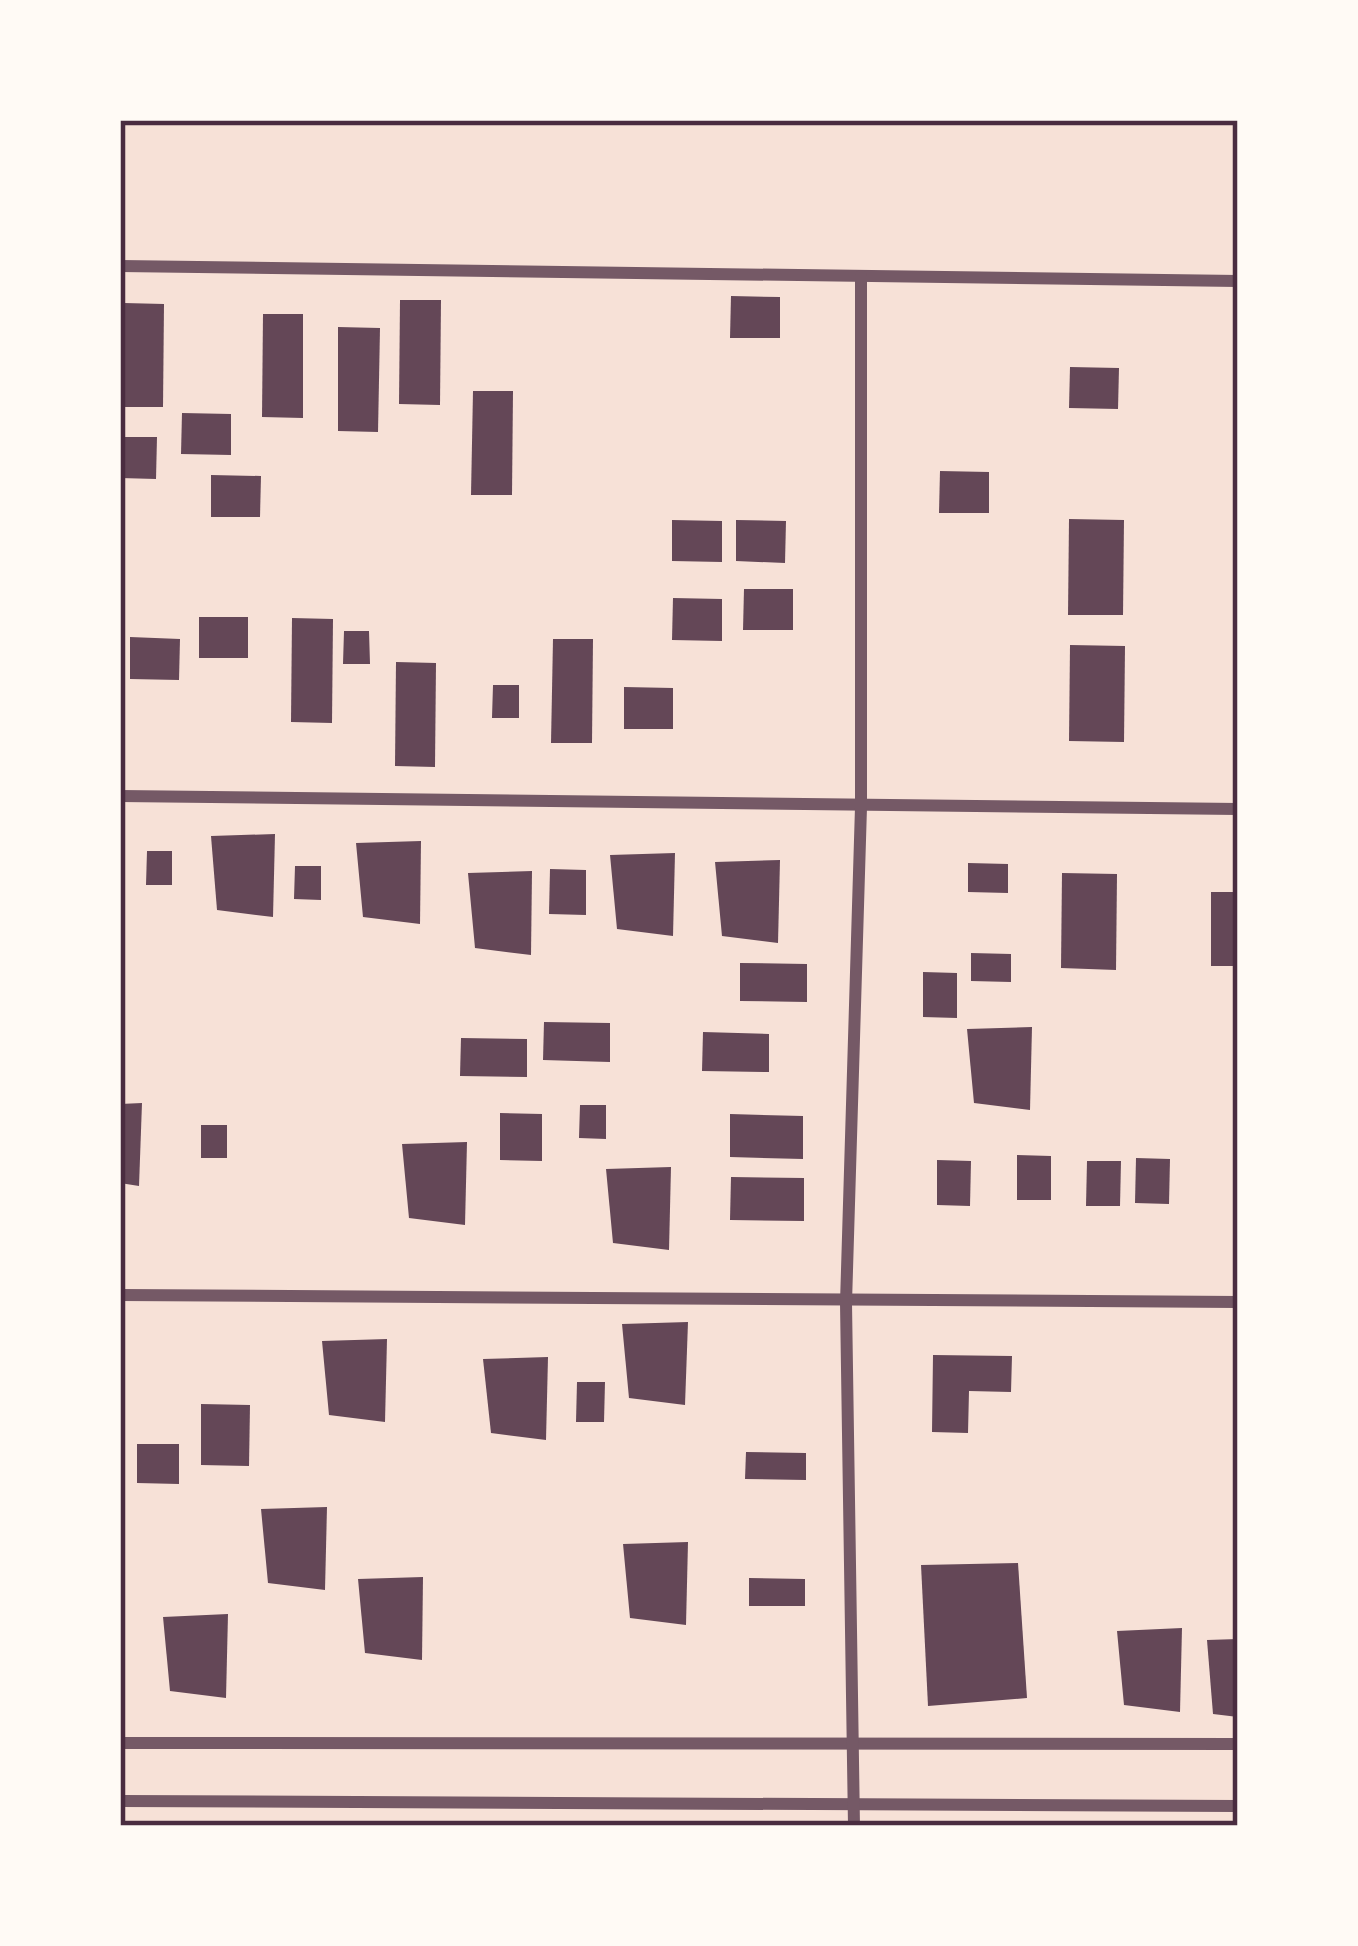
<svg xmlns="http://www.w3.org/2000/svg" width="1358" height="1946" viewBox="0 0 1358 1946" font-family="Figtree,sans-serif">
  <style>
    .building { fill: #644757 }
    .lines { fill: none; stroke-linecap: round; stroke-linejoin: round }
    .minor { stroke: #755966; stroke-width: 12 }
    .neatline { fill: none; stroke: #4a2c40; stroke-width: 4.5 }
  </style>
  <rect width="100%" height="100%" fill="#f7e1d7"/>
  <g class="building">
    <path d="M731,296L780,297V338H730Z"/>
    <path d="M400,300H441L440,405L399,404Z"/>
    <path d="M124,303L164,304L163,407H123Z"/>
    <path d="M263,314H303V418L262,417Z"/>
    <path d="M338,327L380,328L378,432L338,431Z"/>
    <path d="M1070,367L1119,368L1118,409L1069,408Z"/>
    <path d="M473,391H513L512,495H471Z"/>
    <path d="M182,413L231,414V455L181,454Z"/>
    <path d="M120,437H157L156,479L120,478Z"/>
    <path d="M940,471L989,472V513H939Z"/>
    <path d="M211,475L261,476L260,517H211Z"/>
    <path d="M1069,519L1124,520L1123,615H1068Z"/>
    <path d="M672,520L722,521V562L672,561Z"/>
    <path d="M736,520L786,521L785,563L736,561Z"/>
    <path d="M744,589H793V630H743Z"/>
    <path d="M673,598L722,599V641L672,640Z"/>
    <rect x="199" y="617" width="49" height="41"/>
    <path d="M292,618L333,619L332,723L291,722Z"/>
    <path d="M344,631H369L370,664H343Z"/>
    <path d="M130,637L180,639L179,680L130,679Z"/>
    <path d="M553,639H593L592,743H551Z"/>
    <path d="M1070,645L1125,646L1124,742L1069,741Z"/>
    <path d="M396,662L436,663L435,767L395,766Z"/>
    <path d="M493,685H519V718H492Z"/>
    <path d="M624,687L673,688V729H624Z"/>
    <path d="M275,834L273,917L217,910L211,836Z"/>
    <path d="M421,841L420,924L363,917L356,843Z"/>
    <path d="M147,851H172V885H146Z"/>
    <path d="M675,853L673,936L617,929L610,855Z"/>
    <path d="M780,860L778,943L722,936L715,862Z"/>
    <path d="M968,863L1008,864V893L968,892Z"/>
    <path d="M295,866H321V900L294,899Z"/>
    <path d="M550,869L586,870V915L549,914Z"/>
    <path d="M532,871L531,955L475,948L468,873Z"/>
    <path d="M1062,873L1117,874L1116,970L1061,968Z"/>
    <path d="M1211,892H1235L1234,966H1211Z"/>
    <path d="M971,953L1011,954V982L971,981Z"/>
    <path d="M740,963L807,964V1002L740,1001Z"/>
    <path d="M923,972L957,973V1018L923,1017Z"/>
    <path d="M544,1022L610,1023V1062L543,1060Z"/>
    <path d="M1032,1027L1030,1110L974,1103L967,1029Z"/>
    <path d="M703,1032L769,1034V1072L702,1071Z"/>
    <path d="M461,1038L527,1039V1077L460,1076Z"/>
    <path d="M142,1103L139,1186L120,1183V1104Z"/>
    <path d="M580,1105H606V1139L579,1138Z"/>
    <path d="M500,1113L542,1114V1161L500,1160Z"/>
    <path d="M730,1114L803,1116V1159L730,1157Z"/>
    <rect x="201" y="1125" width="26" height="33"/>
    <path d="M467,1142L465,1225L409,1218L402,1144Z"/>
    <path d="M1017,1155L1051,1156V1200H1017Z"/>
    <path d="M1136,1158L1170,1159L1169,1204L1135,1203Z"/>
    <path d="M937,1160L971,1161L970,1206L937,1205Z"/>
    <path d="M1087,1161H1121L1120,1206H1086Z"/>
    <path d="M671,1167L669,1250L613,1243L606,1169Z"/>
    <path d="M731,1177L804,1178V1221L730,1220Z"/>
    <path d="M688,1322L685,1405L629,1398L622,1324Z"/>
    <path d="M387,1339L385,1422L329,1415L322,1341Z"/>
    <path d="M933,1355L1012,1356L1011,1392L969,1391L968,1433L932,1432Z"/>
    <path d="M548,1357L546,1440L491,1433L483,1359Z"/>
    <path d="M577,1382H605L604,1422H576Z"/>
    <path d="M201,1404L250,1405L249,1466L201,1465Z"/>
    <path d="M137,1444H179V1484L137,1483Z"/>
    <path d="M746,1452L806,1453V1480L745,1479Z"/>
    <path d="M327,1507L325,1590L268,1583L261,1509Z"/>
    <path d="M688,1542L686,1625L630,1618L623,1544Z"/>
    <path d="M1018,1563L1027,1698L928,1706L921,1565Z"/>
    <path d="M423,1577L422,1660L365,1653L358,1579Z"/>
    <path d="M749,1578L805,1579V1606H749Z"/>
    <path d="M228,1614L226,1698L170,1691L163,1617Z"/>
    <path d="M1182,1628L1180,1712L1124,1705L1117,1631Z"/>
    <path d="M1238,1639V1717L1213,1714L1207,1640Z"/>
  </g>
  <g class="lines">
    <g class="minor">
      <path d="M120,266L1238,281"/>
      <path d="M120,796L1238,809"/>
      <path d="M120,1295L1238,1302"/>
      <path d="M120,1743L1238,1744"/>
      <path d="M120,1801L1238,1806"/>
      <path d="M854,1826L846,1303L861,807V276"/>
    </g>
  </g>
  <rect width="1358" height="1946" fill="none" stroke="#fffaf5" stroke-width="246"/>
  <rect x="123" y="123" width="1112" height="1700" class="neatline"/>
</svg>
